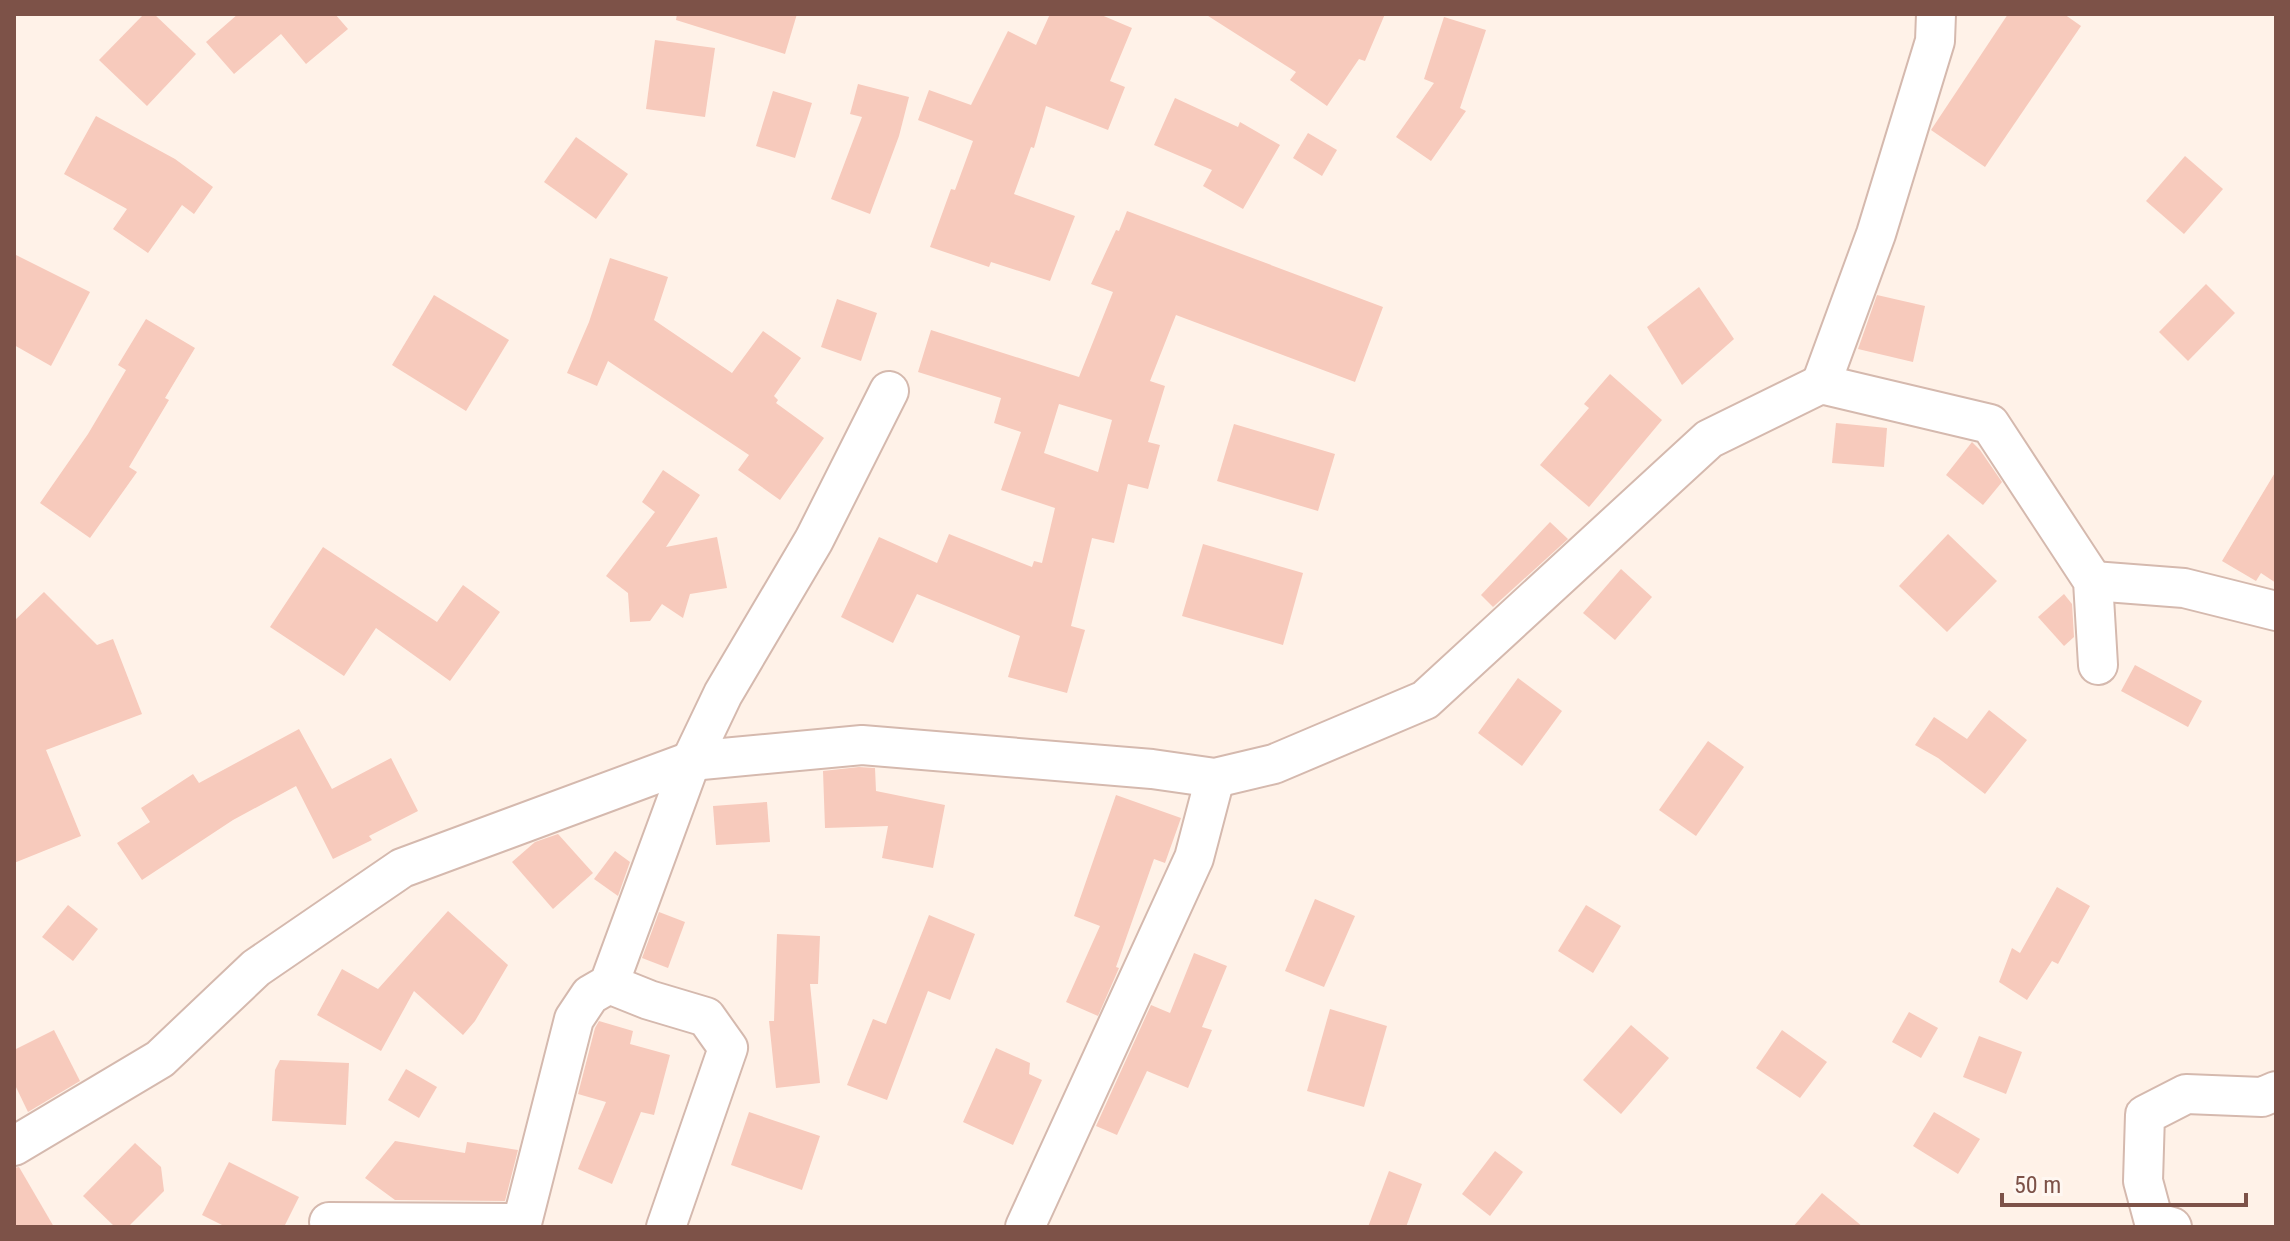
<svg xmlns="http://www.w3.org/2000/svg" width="2290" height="1241" viewBox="0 0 2290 1241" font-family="'Roboto Condensed',sans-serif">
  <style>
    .building { fill: #f7cabc; fill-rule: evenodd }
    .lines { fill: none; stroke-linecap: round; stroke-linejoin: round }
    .street-casing { stroke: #d5b9ae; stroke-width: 42 }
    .street { stroke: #fff; stroke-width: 38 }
  </style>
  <rect width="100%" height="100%" fill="#fff2e8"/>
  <g class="building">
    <path d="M144,14H154L196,54L147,106L99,60Z"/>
    <path d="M238,14H335L348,29L306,64L281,34L234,74L206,42Z"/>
    <path d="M677,14H797L785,54L676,20Z"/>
    <path d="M1050,14H1099L1132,28L1110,81L1125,87L1108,130L1046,106L1034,148L1031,147L1014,194L1075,216L1050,281L991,262L989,267L930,247L951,189L955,190L973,141L918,120L929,90L971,105L1008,31L1036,45Z"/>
    <path d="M1205,14H1385L1365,61L1359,59L1327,106L1290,80L1296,72Z"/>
    <path d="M2008,14H2064L2081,26L1985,167L1931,130Z"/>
    <path d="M1444,17L1486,30L1460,108L1466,111L1431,161L1396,137L1434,83L1424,79Z"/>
    <path d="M655,40L715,48L705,117L646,109Z"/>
    <path d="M858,84L909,97L899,136L870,214L831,199L862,117L850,114Z"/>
    <path d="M773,91L812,103L795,158L756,146Z"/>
    <path d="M1175,98L1238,127L1240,122L1280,145L1243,209L1203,186L1212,170L1154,145Z"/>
    <path d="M96,116L175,159L213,187L194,214L182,205L148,253L113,229L127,209L64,174Z"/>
    <path d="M1308,133L1337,150L1322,176L1293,158Z"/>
    <path d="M576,137L628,174L596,219L544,182Z"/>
    <path d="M2185,156L2223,189L2184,234L2146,201Z"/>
    <path d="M1127,211L1383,307L1355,382L1176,315L1150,381L1165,386L1148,442L1160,445L1148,489L1128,484L1114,543L1092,538L1071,626L1085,630L1067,693L1008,677L1020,636L917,594L893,643L841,617L879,537L937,563L949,534L1032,567L1034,561L1042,563L1055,508L1001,490L1021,432L994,423L1001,398L918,372L931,330L1079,377L1113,292L1091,284L1116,230L1119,231ZM1059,404L1112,420L1098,472L1044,453Z"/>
    <path d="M14,254L90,292L51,366L14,345Z"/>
    <path d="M610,258L668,277L654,320L732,373L763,331L801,358L774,396L778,400L776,403L824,438L780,500L738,470L749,455L608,361L597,386L567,373L589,322Z"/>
    <path d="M2206,284L2235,313L2188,361L2159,332Z"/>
    <path d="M1699,287L1734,339L1682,385L1647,327Z"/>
    <path d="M434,295L509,340L466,411L392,365Z"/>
    <path d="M1877,295L1925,306L1913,362L1858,349Z"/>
    <path d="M837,299L877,313L861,361L821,347Z"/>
    <path d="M146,319L195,348L165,398L169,400L129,467L137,472L90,538L40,503L88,434L126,370L118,365Z"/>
    <path d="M1610,374L1662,420L1589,507L1540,465L1589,408L1584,404Z"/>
    <path d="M1836,423L1887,428L1884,467L1832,463Z"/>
    <path d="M1234,424L1335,454L1318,511L1217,481Z"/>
    <path d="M1972,442L1980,450L2002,482L1983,505L1946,475Z"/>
    <path d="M663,470L700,495L666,547L717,537L727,588L690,594L683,618L662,604L650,621L630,622L628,593L606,576L655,512L642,502Z"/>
    <path d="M2276,471V583L2261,573L2256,581L2222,561Z"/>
    <path d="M1550,522L1568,539L1493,607L1481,595Z"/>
    <path d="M1948,534L1997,581L1947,632L1899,586Z"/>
    <path d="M1203,544L1303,573L1283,645L1182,616Z"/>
    <path d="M323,547L437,622L463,585L500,612L450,681L376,628L344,676L270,627Z"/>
    <path d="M1621,569L1652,597L1615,640L1583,613Z"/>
    <path d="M44,592L97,645L113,639L142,714L46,750L81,836L14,863V621Z"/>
    <path d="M2064,594L2072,604L2074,637L2064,646L2038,617Z"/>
    <path d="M2135,665L2202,701L2188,727L2121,691Z"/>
    <path d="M1518,678L1562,711L1522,766L1478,733Z"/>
    <path d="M1989,710L2027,740L1985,794L1938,758L1915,745L1934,717L1967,739Z"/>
    <path d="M299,729L332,789L391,758L418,811L369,836L372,840L333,859L296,786L233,820L142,880L117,843L150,822L141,808L193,774L199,783Z"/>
    <path d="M1708,741L1744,767L1696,836L1659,810Z"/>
    <path d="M859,767L875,768L876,791L945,805L933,868L882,858L888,826L825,828L823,771Z"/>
    <path d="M1116,795L1181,818L1165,863L1154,859L1116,967L1119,968L1098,1016L1066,1002L1100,926L1074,916Z"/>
    <path d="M767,802L770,842L716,845L713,806Z"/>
    <path d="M558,834L593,873L553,909L512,862L535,842Z"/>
    <path d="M615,851L630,862L618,896L594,879Z"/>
    <path d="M2057,887L2090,906L2058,964L2052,961L2027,1000L1999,982L2012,948L2020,953Z"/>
    <path d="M1315,899L1355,916L1324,987L1285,971Z"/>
    <path d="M68,905L98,929L73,961L42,937Z"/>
    <path d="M1586,905L1621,926L1593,973L1558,951Z"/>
    <path d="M448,911L508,965L475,1021L463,1035L414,991L381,1051L317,1015L342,969L378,989Z"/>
    <path d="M659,912L685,922L668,968L642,958Z"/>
    <path d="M929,915L975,934L950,1000L928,991L887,1100L847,1085L873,1019L886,1024Z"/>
    <path d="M777,934L820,936L818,984H810L820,1083L776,1088L769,1021H774Z"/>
    <path d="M1194,953L1227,966L1202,1027L1212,1030L1188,1088L1147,1071L1117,1135L1096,1126L1151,1005L1170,1013Z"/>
    <path d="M1330,1009L1387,1026L1364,1107L1307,1091Z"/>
    <path d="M1909,1012L1938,1028L1921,1058L1892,1042Z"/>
    <path d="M599,1021L633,1031L630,1044L670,1055L654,1115L641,1112L612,1184L578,1169L606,1102L578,1094L595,1028Z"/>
    <path d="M1631,1025L1669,1058L1621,1114L1583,1080Z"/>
    <path d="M54,1030L80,1081L28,1112L14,1083V1050Z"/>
    <path d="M1782,1030L1827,1062L1800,1098L1756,1068Z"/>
    <path d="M1979,1036L2022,1052L2006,1094L1963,1077Z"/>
    <path d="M996,1048L1030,1063L1029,1074L1042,1080L1013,1145L963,1122Z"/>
    <path d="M280,1060L349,1063L346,1125L272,1121L275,1070Z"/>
    <path d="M406,1069L437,1087L419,1118L388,1100Z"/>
    <path d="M749,1112L820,1136L802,1190L731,1165Z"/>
    <path d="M1934,1112L1980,1139L1958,1174L1913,1146Z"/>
    <path d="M395,1141L465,1153L467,1142L518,1150L505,1201L395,1200L365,1178Z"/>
    <path d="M135,1143L161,1167L164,1191L128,1227H115L83,1196Z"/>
    <path d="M1495,1151L1523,1172L1490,1216L1462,1194Z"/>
    <path d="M229,1162L299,1197L284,1227H226L202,1215Z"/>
    <path d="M19,1167L54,1227H14V1168Z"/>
    <path d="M1389,1171L1422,1184L1406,1227H1368Z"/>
    <path d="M1822,1193L1863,1227H1793Z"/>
  </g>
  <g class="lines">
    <defs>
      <g id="street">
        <path d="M1821,384L1876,234L1935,41L1936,14"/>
        <path d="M2093,581L2184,588L2276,611"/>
        <path d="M609,984L649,1000L706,1017L728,1048L666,1227"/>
        <path d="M14,1146L160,1059L256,968L402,868L691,761L862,745L1152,769L1215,778L1274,764L1425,700L1709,439L1821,384L1990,424L2093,581L2098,665"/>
        <path d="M329,1222L522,1223L574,1019L590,995L609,984L691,761L723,694L814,540L889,391"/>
        <path d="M1025,1227L1194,858L1215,778"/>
        <path d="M2172,1227L2154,1222L2143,1181L2145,1115L2186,1094L2262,1097L2276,1091"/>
      </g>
    </defs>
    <use href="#street" class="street-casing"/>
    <use href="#street" class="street"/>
  </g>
  <rect width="2290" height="1241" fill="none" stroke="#7d5248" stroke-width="32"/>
  <path d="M2002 1193v12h244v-12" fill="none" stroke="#7d5248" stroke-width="4"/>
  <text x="2014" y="1193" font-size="24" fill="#7d5248" stroke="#fff7f1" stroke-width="6" paint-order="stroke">50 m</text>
</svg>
